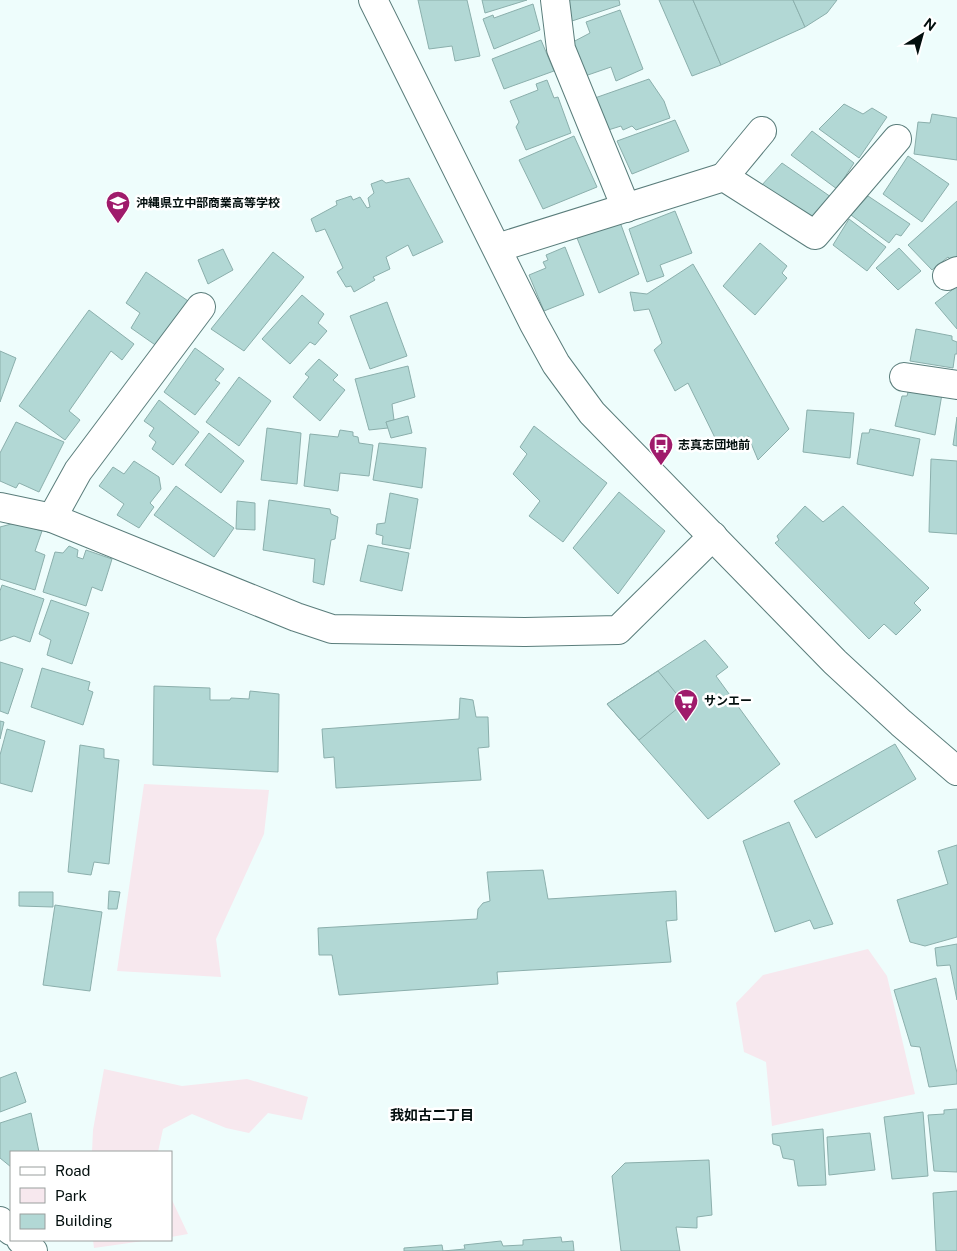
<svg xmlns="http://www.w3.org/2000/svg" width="957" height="1251" viewBox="0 0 957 1251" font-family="'Public Sans','Noto Sans JP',sans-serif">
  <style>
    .green { fill: #f7e8ee }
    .building { fill: #b2d8d5; stroke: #8bafac }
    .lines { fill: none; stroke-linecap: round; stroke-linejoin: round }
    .minor-casing { stroke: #5a7d7b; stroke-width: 30 }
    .tertiary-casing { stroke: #5a7d7b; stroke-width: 30 }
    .minor { stroke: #fff; stroke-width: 28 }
    .tertiary { stroke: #fff; stroke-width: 28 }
    .labels { text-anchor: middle; stroke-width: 5; stroke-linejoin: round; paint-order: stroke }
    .poi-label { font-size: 12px; font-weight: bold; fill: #020e0d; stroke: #fff; text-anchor: start }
    .neighbourhood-label { font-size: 14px; font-weight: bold; fill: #020e0d; stroke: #fff }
  </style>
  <rect width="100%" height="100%" fill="#eefdfc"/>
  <g class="green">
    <path d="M144,784L269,790L264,834L216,939L221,977L117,971Z"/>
    <path d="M868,949L887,976L915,1094L772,1126L766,1062L744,1052L736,1003L763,975Z"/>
    <path d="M104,1069L182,1086L247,1079L308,1097L302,1120L268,1113L249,1133L226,1128L192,1114L163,1129L158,1152H92L93,1130Z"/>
    <path d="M171,1198L188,1234L171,1237Z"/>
    <path d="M93,1240H150L94,1248Z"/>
  </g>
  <g class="building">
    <path d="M418,0H467L480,56L455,61L452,46L429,49Z"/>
    <path d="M482,0H527L485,13Z"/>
    <path d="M563,0H619L620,5L566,23Z"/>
    <path d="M659,0H693L721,65L692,76Z"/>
    <path d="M693,0H793L805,27L721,65Z"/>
    <path d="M793,0H837L827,13L805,27Z"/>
    <path d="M533,4L540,30L494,49L483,19L493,15L494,18Z"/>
    <path d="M620,10L643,69L616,81L611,67L585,76L571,43L590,33L586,22Z"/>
    <path d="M541,40L554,71L504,89L492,59Z"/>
    <path d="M649,79L664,101L670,118L636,130L632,126L623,130L621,126L605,131L592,99Z"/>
    <path d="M547,80L554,98L558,97L571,133L526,150L516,127L519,122L510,101L538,90L536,84Z"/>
    <path d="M844,104L863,114L872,108L887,117L859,158L819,129Z"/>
    <path d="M932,114L957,118V160L914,154L918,122L930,123Z"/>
    <path d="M675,120L689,151L632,174L617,141Z"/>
    <path d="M812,131L854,163L837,189L791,155Z"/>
    <path d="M574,136L597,187L543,209L519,160Z"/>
    <path d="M908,156L949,184L922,222L883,194Z"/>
    <path d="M782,163L831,197L811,220L761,186Z"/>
    <path d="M409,178L443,242L413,256L408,245L386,257L390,269L373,277L375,280L354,292L351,286L346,287L337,272L343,268L325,229L316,232L311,219L337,205L336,201L351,196L353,200L360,197L367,208L370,207L368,198L374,193L371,184L382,180L386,183Z"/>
    <path d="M868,196L910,224L901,236L896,234L889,243L851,215Z"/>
    <path d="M957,201V262L955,264L948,257L932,270L908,245Z"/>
    <path d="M675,211L692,253L660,265L664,276L647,282L629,229Z"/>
    <path d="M849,219L886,247L867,271L833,245Z"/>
    <path d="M620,222L639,274L599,293L577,238Z"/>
    <path d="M760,243L787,266L782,273L787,278L755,315L723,286Z"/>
    <path d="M565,247L584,295L544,311L529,275L546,268L543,262L548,260L546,255Z"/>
    <path d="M899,248L921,271L898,290L876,268Z"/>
    <path d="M223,249L233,270L208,284L198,260Z"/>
    <path d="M273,252L304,277L244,351L211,329Z"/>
    <path d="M693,264L789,429L758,460L748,436L721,450L688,383L675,391L654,350L662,343L649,309L634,311L630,292L647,294Z"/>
    <path d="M146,272L194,305L161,349L131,328L140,313L126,303Z"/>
    <path d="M956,287L957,288V329L935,303Z"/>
    <path d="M302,295L324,314L318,323L327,331L315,345L310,342L290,364L262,339Z"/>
    <path d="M387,302L407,356L370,369L350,316Z"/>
    <path d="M89,310L134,344L122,360L111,351L69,411L80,420L65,440L19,406Z"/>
    <path d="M916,329L952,336V340L957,342V354H955L953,368L910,361Z"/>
    <path d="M195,348L224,369L215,380L220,383L195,415L164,392Z"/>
    <path d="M0,351L16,358L0,402Z"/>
    <path d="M319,359L338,375L333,380L345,390L320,421L293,397L309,377L305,374Z"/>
    <path d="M408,366L415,397L392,404L394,420L386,422L388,428L369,430L355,379Z"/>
    <path d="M239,377L271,401L239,446L206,422Z"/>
    <path d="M909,388L942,394L935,435L895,426L902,396H907Z"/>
    <path d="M159,400L199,432L173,465L152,449L156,442L149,436L154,428L144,421Z"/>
    <path d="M807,410L854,413L850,458L803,452Z"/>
    <path d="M408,416L412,433L391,438L386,422Z"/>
    <path d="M957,417V446L953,445Z"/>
    <path d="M16,422L64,442L39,492L19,483L16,488L0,481V453Z"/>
    <path d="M534,426L607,483L563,542L529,516L540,501L513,474L527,454L520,447Z"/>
    <path d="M267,428L301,433L297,484L261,480Z"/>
    <path d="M870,429L920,439L913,476L857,464L862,433H869Z"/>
    <path d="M340,430L353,432V436L358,437L359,443L373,445L369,476L340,473L338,491L304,486L310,434L338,437Z"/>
    <path d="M209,433L244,461L221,493L185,465Z"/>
    <path d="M379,443L426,448L422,488L373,480Z"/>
    <path d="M931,459L957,461V534L929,532Z"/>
    <path d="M134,461L159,477L161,489L150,503L154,507L139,528L117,515L124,504L99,486L113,467L124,474Z"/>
    <path d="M176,486L234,528L214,557L154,515Z"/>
    <path d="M619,492L665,531L618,594L573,548Z"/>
    <path d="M390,493L418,499L410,549L382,544L383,536L376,534L377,524L385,523Z"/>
    <path d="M269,500L330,509L331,514L338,517L335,539L331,540L324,585L313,582L315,559L263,550Z"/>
    <path d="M237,501L255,503V530L236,529Z"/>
    <path d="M805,506L823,522L843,506L929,588L914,603L921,610L896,635L884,624L869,639L775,543L779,540L777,536Z"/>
    <path d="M15,523L42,531L35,551L45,555L35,590L0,579V527Z"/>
    <path d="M368,545L409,553L402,591L360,581Z"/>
    <path d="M69,546L78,550L77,557L83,559L86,550L112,559L102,591L92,587L86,606L43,592L55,552L63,553Z"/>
    <path d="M2,585L44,599L30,642L14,636L0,641V591Z"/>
    <path d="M51,600L89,613L72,664L47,655L51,640L39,634Z"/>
    <path d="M705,640L728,667L716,676L780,764L708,819L607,704Z"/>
    <path d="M0,662L23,669L8,714L0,711Z"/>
    <path d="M42,668L90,682L88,690L93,692L83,725L31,707Z"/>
    <path d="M658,671L684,703L639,740L607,704Z"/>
    <path d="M154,686L210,688V700H230L231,698L249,699L250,691L279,694L278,772L153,765Z"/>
    <path d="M460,698L473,700L476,717H488L489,747L478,748L481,780L336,788L334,757L324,758L322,729L459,719Z"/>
    <path d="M0,721L4,722L0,739Z"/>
    <path d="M7,729L45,741L32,792L0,783V755Z"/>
    <path d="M895,744L916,779L816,838L794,801Z"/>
    <path d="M80,745L104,749V758L119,760L109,864L94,862L91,875L68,872Z"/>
    <path d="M789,822L833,924L814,929L810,920L775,932L743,841Z"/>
    <path d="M957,845V937L925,946L910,942L897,900L948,884L938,851Z"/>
    <path d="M543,870L548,899L676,891L677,920L666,921L671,962L497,972L498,984L339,995L332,955H319L318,928L477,919L478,909L483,903L490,901L487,872Z"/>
    <path d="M109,891L120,892L117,909H108Z"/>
    <path d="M19,892H53V907L19,906Z"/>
    <path d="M55,905L102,912L90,991L43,985Z"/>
    <path d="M957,944V1000L950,965L937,966L935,948Z"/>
    <path d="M936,978L957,1073V1084L929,1087L920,1047L911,1046L894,990Z"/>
    <path d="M16,1072L26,1102L0,1112V1078Z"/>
    <path d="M957,1109V1172L934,1171L928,1115L944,1114V1110Z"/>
    <path d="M923,1112L928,1176L892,1179L884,1117Z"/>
    <path d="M31,1113L39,1152H11V1167L0,1158V1123Z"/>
    <path d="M823,1129L826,1185L798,1186L794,1160L783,1158L780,1146L773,1144L772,1134Z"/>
    <path d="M870,1133L875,1170L829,1175L827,1137Z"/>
    <path d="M709,1160L712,1215L697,1217V1228L676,1227L680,1251H621L612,1176L625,1163Z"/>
    <path d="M957,1191V1251H936L933,1193Z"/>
    <path d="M561,1237L562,1242L573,1241L574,1251H404V1248L442,1245L443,1251L465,1249L464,1245L501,1241L503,1246L523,1245V1240Z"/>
  </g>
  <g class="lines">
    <defs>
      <g id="minor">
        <path d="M555,0L561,49L626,208"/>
        <path d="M724,177L762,131"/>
        <path d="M497,248L724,177L815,235L897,139"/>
        <path d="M947,276L957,271"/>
        <path d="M904,377L957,385"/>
        <path d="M0,507L52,518L296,617L332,629L525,632L618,630L713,536"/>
        <path d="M52,518L78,471L201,307"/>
        <path d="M0,1221L11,1231"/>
        <path d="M21,1240L33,1251"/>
      </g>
      <path id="tertiary" d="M373,0L534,324L556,364L592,413L835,662L901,723L957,771"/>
    </defs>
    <use href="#minor" class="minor-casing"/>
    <use href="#tertiary" class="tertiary-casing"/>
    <use href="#minor" class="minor"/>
    <use href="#tertiary" class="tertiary"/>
  </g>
  <defs>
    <symbol id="school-pin" viewBox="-11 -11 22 30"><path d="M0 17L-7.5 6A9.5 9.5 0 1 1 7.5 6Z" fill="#9f1b6b" stroke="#fff"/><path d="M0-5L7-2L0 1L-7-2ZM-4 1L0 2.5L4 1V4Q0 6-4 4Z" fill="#fff"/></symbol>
    <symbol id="bus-pin" viewBox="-11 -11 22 30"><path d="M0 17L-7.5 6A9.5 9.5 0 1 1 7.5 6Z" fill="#9f1b6b" stroke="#fff"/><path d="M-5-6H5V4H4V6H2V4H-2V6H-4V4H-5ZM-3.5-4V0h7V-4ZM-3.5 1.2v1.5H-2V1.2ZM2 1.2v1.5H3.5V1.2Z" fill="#fff"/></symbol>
    <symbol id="supermarket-pin" viewBox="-11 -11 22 30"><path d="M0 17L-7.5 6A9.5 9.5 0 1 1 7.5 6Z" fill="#9f1b6b" stroke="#fff"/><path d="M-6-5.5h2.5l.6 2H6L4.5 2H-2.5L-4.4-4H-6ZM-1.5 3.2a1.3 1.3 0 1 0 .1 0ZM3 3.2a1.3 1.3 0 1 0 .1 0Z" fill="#fff"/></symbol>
  </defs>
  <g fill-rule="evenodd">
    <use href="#school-pin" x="104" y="189" width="28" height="38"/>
    <use href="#bus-pin" x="647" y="431" width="28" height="38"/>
    <use href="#supermarket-pin" x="672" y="687" width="28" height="38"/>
  </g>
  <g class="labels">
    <g class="poi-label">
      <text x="136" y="207">沖縄県立中部商業高等学校</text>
      <text x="678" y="449">志真志団地前</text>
      <text x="704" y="705">サンエー</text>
    </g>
    <g class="neighbourhood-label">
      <text x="432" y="1120">我如古二丁目</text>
    </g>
  </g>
  <rect x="10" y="1151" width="162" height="90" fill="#ffffff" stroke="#9a9f9e"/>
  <rect x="20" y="1167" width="25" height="8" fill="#ffffff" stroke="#9a9f9e"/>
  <text x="55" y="1176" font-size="15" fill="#020e0d">Road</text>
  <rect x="20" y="1188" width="25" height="15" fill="#f7e8ee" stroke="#9a9f9e"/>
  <text x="55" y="1201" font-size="15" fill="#020e0d">Park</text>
  <rect x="20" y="1214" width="25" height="15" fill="#b2d8d5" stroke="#9a9f9e"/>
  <text x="55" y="1226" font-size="15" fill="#020e0d">Building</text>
  <g transform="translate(922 35) rotate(37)" stroke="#ffffff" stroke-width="4" paint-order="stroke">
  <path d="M0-4L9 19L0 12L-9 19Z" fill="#020e0d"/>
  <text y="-8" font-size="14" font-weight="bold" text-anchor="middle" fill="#020e0d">N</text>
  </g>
</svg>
